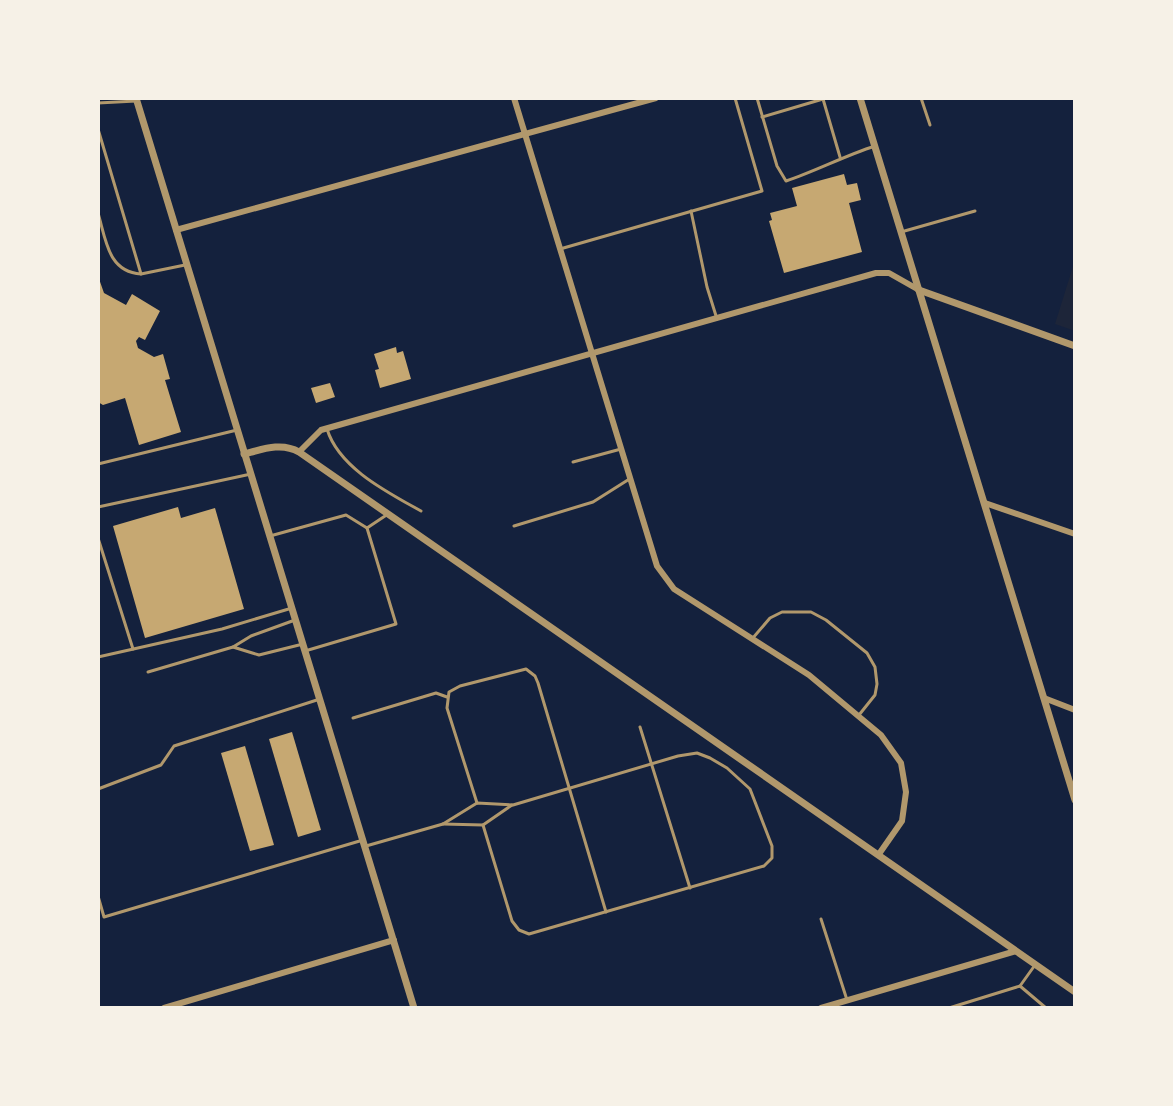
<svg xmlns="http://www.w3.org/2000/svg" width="1173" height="1106" viewBox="0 0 1173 1106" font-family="Georgia,serif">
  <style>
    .green { fill: #1d2539 }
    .building { fill: #c6a872 }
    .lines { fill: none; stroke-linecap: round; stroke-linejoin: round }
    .service { stroke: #b1986c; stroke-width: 3 }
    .minor { stroke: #b1986c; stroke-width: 6 }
    .tertiary { stroke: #b1986c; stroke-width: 7 }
  </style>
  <rect width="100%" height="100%" fill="#14213d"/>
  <path class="green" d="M1075,260V331L1055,324Z"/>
  <g class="building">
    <path d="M844,174L847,185L857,183L861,200L849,203L862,252L784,273L769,221L772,220L770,213L797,206L792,188Z"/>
    <path d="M98,276L104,293L126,305L132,294L160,311L145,340L139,337L136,341L138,348L154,357L163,354L170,379L165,380L181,432L139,445L125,398L103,405L98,402Z"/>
    <path d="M396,347L397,353L403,351L411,379L380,388L375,370L379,369L374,354Z"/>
    <path d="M330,383L335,397L316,403L311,388Z"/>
    <path d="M178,507L181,518L215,508L244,609L145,638L113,526Z"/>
    <path d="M292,732L321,830L298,837L269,739Z"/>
    <path d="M245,746L274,845L250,851L221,753Z"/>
  </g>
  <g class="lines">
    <g class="service">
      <path d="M757,98L777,166L786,181C816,171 844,156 875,146"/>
      <path d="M921,98L930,125"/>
      <path d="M98,103L136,101"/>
      <path d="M762,117L823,99L840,157"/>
      <path d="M98,129L141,274L185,265"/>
      <path d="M691,211L707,287L717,319"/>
      <path d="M98,213C106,240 108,272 141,274"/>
      <path d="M901,232L975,211"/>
      <path d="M560,249L762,191L735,98"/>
      <path d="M327,429C339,468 387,492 421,511"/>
      <path d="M573,462L621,449"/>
      <path d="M98,464L237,430"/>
      <path d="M98,507L251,474"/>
      <path d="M514,526L593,502L631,478"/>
      <path d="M270,536L346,515L367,528"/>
      <path d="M98,538L133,649"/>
      <path d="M295,620L251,636L233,647L259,655L303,644"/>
      <path d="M752,639L770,618L782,612H811L826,620L867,653L875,667L877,684L875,695L859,715"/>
      <path d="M305,651L396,624L367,528L388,514"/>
      <path d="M98,657L222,629L292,608"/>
      <path d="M148,672L233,647"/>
      <path d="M353,718L436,693L447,697"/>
      <path d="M640,727L690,888"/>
      <path d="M98,789L161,765L174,746L320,699"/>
      <path d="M477,803L447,708L449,692L460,686L526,669L535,676L538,683L606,912"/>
      <path d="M443,824L483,825L512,805"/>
      <path d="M366,846L443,824L477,803L513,805L678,756L697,753L710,758L727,768L750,789L772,846V858L764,866L529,934L519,930L512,921L483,825"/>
      <path d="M98,896L104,917L363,840"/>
      <path d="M821,919L847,1000"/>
      <path d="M1020,986L1046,1008"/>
      <path d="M949,1008L1020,986L1035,965"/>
    </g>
    <g class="minor">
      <path d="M514,98L657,566L674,589L809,675L881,735L901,763L906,792L902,821L879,854"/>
      <path d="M176,230L656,98"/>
      <path d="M299,452L321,430L876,273H889L919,290"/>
      <path d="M985,503L1075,534"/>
      <path d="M1044,698L1075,710"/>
      <path d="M164,1008L394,940"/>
      <path d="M821,1008L1016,951"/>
    </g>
    <g class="tertiary">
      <path d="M136,98L414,1008"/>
      <path d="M860,98L1075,800"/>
      <path d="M919,290L1075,346"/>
      <path d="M244,454C263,449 282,442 299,452L1075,992"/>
    </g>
  </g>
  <rect width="1173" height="1106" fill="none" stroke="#f6f1e7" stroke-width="200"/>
</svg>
